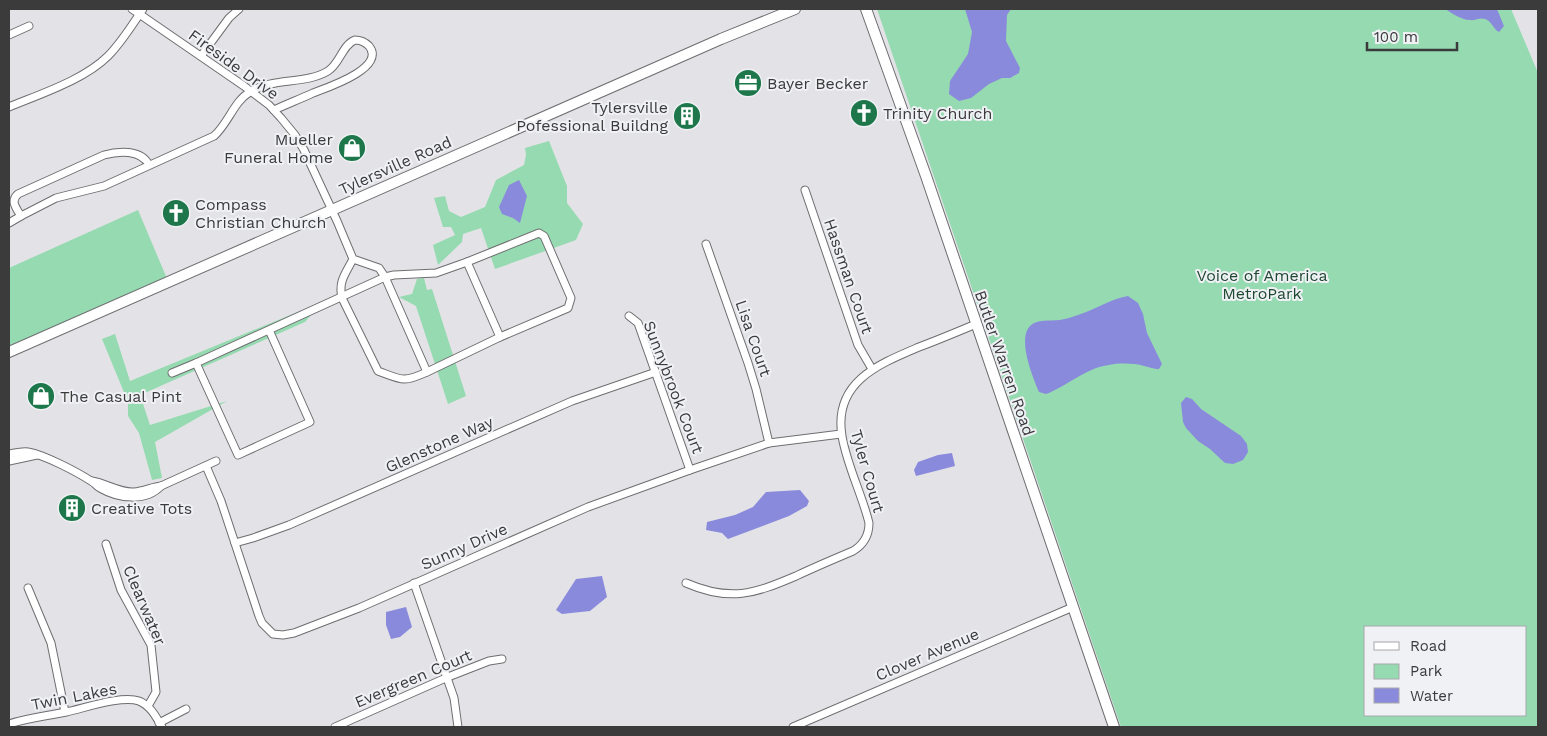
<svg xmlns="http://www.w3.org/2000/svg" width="1547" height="736" viewBox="0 0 1547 736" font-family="'Work Sans',sans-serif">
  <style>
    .green { fill: #95dab0; fill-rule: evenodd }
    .water { fill: #8a8add }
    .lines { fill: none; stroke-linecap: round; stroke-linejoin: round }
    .street-casing { stroke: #6e6e71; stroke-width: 9 }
    .secondary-casing { stroke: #6e6e71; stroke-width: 12 }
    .street { stroke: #fff; stroke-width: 7 }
    .secondary { stroke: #fff; stroke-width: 10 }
    .labels { text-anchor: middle; stroke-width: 4; stroke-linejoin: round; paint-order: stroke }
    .street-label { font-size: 16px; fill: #3b3b3c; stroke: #f0f1f5 }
    .poi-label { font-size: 16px; fill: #3b3b3c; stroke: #f0f1f5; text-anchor: start }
    .park-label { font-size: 16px; fill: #1f4831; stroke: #f0f1f5 }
  </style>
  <rect width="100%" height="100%" fill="#e3e3e7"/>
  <g class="green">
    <path d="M877,9H1511L1538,73V727H1121ZM1366,627H1526V715H1366Z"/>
    <path d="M549,141L567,186V203L583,224L576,240L495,269L481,228L463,234L462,242L438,265L433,245L455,235L451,227H443L434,198L445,196L449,211L461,217L485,207L496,180L524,165L526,155L525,148Z"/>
    <path d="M138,210L168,281L12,351L9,341V268Z"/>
    <path d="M424,278L427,290L432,289L466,396L448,404L416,306L399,297L412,294L417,279Z"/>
    <path d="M300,311L313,313L305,322L140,395L150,425L227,401L155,442L162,478L152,480L139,433L128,416V402L102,339L115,334L130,381Z"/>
  </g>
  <g class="water">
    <path d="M965,9H1011L1007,15L1006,41L1020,68L1019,73L1010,78H1002L989,84L971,98L959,101L949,94L950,81L968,54L972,32Z"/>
    <path d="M1445,9H1497L1504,26L1499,32C1493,29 1492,21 1485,19C1480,17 1475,21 1470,20C1461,20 1452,13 1445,9Z"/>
    <path d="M519,180L527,196L520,223L513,218L502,214L499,207L509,185Z"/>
    <path d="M1128,296L1138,303L1143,314L1147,333L1162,364L1159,369C1153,369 1150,367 1144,366C1134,363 1119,363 1109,365C1085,368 1068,386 1046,394L1039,392C1033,378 1017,339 1030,326C1037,319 1050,321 1060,320C1066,319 1072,317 1078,315C1095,310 1110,299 1128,296Z"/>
    <path d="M1186,397L1192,399L1201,409L1241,436L1247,444L1248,452L1243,460L1233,464L1225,463L1210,449L1198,441L1186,428L1183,422L1181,403Z"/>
    <path d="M952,453L955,466L916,476L914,470L918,462L938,455Z"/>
    <path d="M800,490L809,501L807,506L789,516L728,539L722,533L706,530L707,522L735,515L753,507L766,492Z"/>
    <path d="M602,576L607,597L590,611L562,614L556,610L576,579Z"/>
    <path d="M406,607L412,627L400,637L391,639L386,625V612Z"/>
  </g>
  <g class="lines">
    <defs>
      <g id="street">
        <path d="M132,9L244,86L269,105L281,118L295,135L304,150L337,221L353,259L379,268L385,277L427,372C403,383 402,380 378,371L342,298C338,281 346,273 353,259"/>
        <path d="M9,35L29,26"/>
        <path d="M201,56L229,18L239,9"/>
        <path d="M9,107C40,94 84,80 108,56C122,42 132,25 143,9"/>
        <path d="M149,165C141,149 118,151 104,155L18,194C10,201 16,208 21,216L56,198L104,186L214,136C228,124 234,101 250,92C273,77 305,85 328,71C340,64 342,45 355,40C361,40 365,42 369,46C387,68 326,88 313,93C300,99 287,104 274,110"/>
        <path d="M805,190L858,345L872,369"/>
        <path d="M9,223L21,216"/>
        <path d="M706,244L748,363L756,389L769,443"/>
        <path d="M467,262L539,233L544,236L571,298L568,308L500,337"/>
        <path d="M629,316L638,323L690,470"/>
        <path d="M269,330L310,422L238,455L196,363L385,277L394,275L436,273L467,262L500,337L427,372"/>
        <path d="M172,373L196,363"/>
        <path d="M9,454C15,453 22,451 28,452C45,455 77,472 91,481C95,483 97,487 100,488C119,499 146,502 161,486"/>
        <path d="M9,461L37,455"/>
        <path d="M206,466L221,501L259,616L262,623L273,634L283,635L294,633L359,608L588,507L690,470L769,443L841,434"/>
        <path d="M92,481C106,483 119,493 134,492C144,491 152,487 161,486L216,461"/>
        <path d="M235,543L253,538L289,525L572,401L656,372"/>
        <path d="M106,544L121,590L151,645L156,692L148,706"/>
        <path d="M414,583L454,698L458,727"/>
        <path d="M686,583C730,602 754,594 796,576C815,567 834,559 853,551C863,545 869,536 869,523C862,494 847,466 842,436C833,382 879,364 919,347C938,340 957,332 976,324"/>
        <path d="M28,588L51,643L65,712"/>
        <path d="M159,723L186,709"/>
        <path d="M9,724C28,718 47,716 66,712C85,708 122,695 139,701C151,706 156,717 162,727"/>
        <path d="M335,727L448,677L489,661L502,659"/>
        <path d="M793,727L1073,607"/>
      </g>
      <g id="secondary">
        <path d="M866,9L926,176L1114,727"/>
        <path d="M9,352L721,39L795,9"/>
      </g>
    </defs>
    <use href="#street" class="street-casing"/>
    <use href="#secondary" class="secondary-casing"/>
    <use href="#street" class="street"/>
    <use href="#secondary" class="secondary"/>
  </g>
  <defs>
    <symbol id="office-disc" viewBox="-11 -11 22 22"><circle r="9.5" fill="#1d774b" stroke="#f0f1f5"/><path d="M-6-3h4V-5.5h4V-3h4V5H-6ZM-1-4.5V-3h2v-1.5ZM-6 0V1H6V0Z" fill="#fff"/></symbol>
    <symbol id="church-disc" viewBox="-11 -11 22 22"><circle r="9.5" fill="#1d774b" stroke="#f0f1f5"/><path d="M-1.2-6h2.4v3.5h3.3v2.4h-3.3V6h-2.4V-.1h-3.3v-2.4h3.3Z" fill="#fff"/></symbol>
    <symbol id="building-disc" viewBox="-11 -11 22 22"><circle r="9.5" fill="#1d774b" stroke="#f0f1f5"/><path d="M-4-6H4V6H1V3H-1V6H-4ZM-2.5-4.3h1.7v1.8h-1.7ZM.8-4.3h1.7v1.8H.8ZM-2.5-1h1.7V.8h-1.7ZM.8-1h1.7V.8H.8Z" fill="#fff"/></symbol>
    <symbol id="shop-disc" viewBox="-11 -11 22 22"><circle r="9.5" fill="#1d774b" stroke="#f0f1f5"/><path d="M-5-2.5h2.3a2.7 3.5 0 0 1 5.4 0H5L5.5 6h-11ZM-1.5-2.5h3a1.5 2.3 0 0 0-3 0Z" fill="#fff"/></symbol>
  </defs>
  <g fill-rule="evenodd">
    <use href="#office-disc" x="732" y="67" width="32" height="32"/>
    <use href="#church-disc" x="848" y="97" width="32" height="32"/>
    <use href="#building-disc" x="671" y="100" width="32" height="32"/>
    <use href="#shop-disc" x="336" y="132" width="32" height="32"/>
    <use href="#church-disc" x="160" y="197" width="32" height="32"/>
    <use href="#shop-disc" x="25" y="380" width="32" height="32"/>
    <use href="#building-disc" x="56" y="492" width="32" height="32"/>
  </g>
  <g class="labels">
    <g class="street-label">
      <text transform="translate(234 64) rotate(36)" y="6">Fireside Drive</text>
      <text transform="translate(395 165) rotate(-24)" y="6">Tylersville Road</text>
      <text transform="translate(849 276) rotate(71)" y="6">Hassman Court</text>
      <text transform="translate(754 338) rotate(71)" y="6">Lisa Court</text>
      <text transform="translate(1005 363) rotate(71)" y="6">Butler Warren Road</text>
      <text transform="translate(674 387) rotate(69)" y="6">Sunnybrook Court</text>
      <text transform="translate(439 444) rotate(-24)" y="6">Glenstone Way</text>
      <text transform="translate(868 471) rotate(74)" y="6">Tyler Court</text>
      <text transform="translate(464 546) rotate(-24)" y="6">Sunny Drive</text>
      <text transform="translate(145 605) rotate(67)" y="6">Clearwater</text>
      <text transform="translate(927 654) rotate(-23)" y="6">Clover Avenue</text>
      <text transform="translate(413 678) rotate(-23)" y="6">Evergreen Court</text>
      <text transform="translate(74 696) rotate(-11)" y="6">Twin Lakes</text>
    </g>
    <g class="poi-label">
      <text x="767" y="89">Bayer Becker</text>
      <text x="668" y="113" text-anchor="end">Tylersville<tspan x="668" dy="18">Pofessional Buildng</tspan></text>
      <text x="883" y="119">Trinity Church</text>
      <text x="333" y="145" text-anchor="end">Mueller<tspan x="333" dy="18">Funeral Home</tspan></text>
      <text x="195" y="210">Compass<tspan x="195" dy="18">Christian Church</tspan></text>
      <text x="60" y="402">The Casual Pint</text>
      <text x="91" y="514">Creative Tots</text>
    </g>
    <g class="park-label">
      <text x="1262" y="281">Voice of America<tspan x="1262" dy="18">MetroPark</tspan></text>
    </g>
  </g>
  <rect width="1547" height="736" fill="none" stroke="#3b3b3c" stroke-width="20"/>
  <rect x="1364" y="626" width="162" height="90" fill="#f0f1f5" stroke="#a8a8ab"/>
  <rect x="1374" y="642" width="25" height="8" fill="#ffffff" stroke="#a8a8ab"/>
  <text x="1410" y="651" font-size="15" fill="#3b3b3c">Road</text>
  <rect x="1374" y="664" width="25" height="15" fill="#95dab0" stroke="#a8a8ab"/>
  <text x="1410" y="676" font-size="15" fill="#3b3b3c">Park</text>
  <rect x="1374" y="688" width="25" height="15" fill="#8a8add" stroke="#a8a8ab"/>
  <text x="1410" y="701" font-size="15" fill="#3b3b3c">Water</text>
  <path d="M1367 42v8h90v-8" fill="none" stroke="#3b3b3c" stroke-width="2.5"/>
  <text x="1374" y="42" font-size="15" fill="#3b3b3c" stroke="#f0f1f5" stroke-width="4" paint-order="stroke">100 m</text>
</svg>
